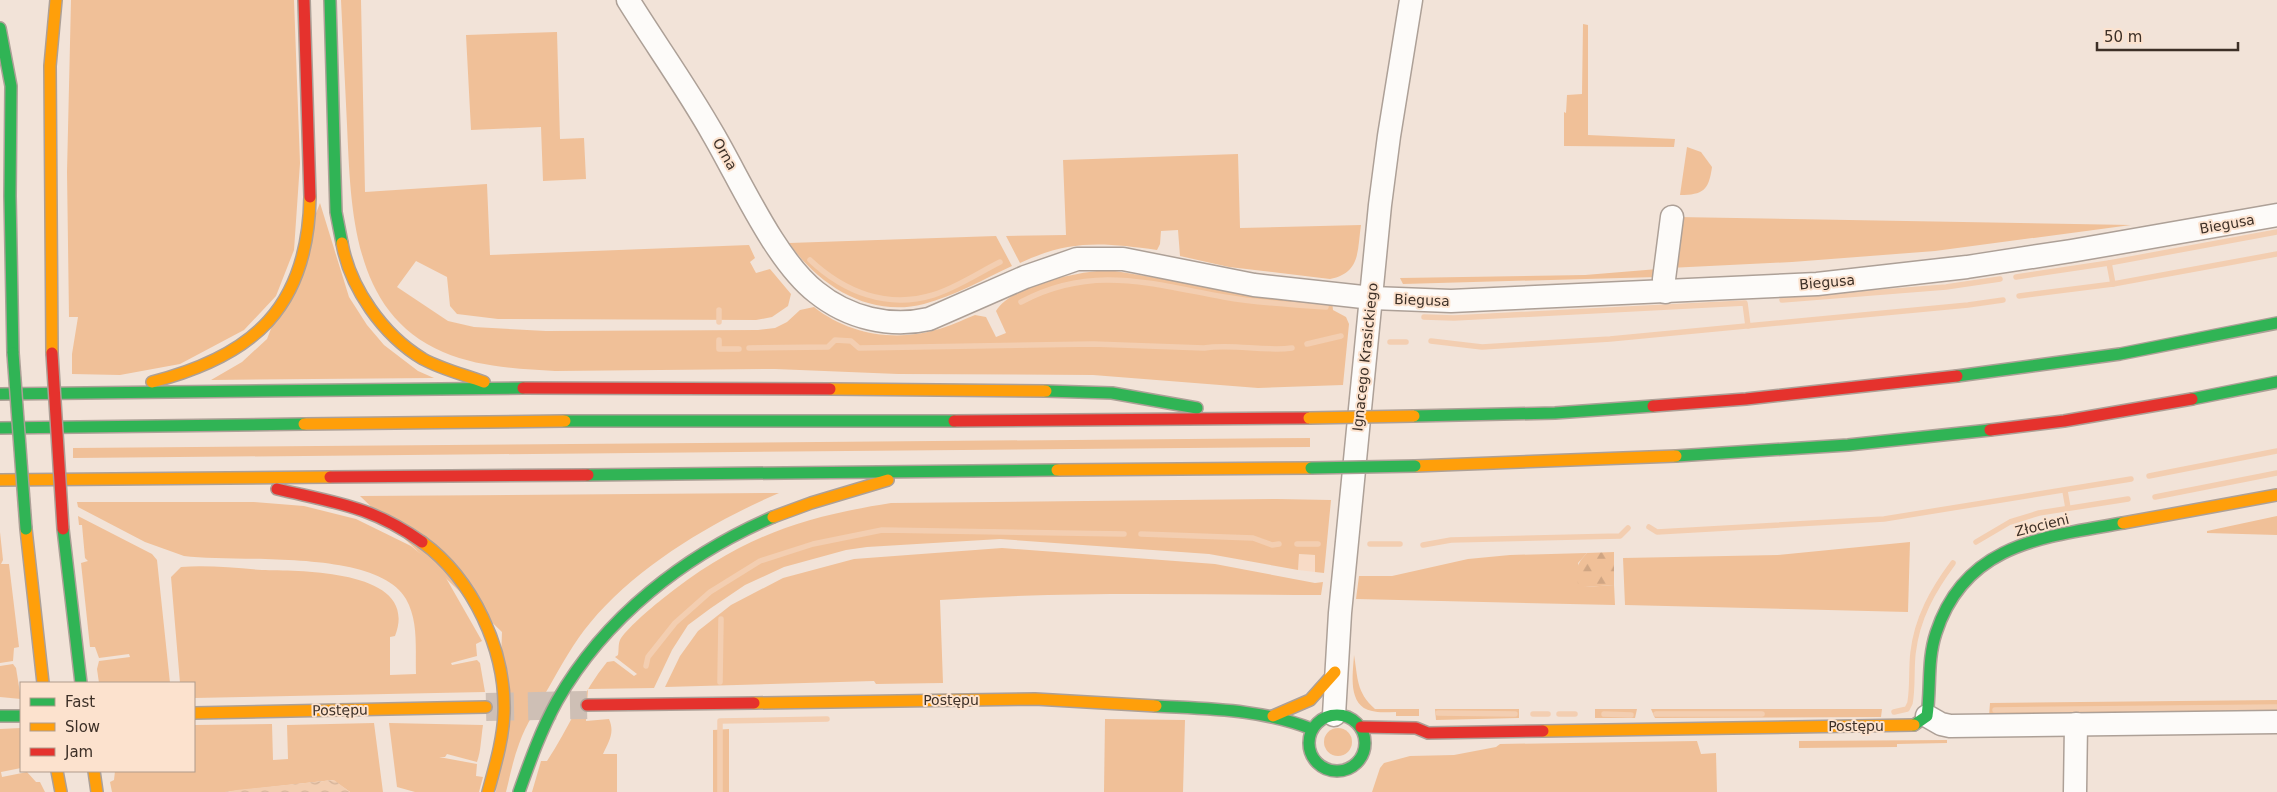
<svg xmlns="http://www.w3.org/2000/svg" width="2277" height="792" viewBox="0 0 2277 792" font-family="'DejaVu Sans',sans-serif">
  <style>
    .built { fill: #f8dbc6 }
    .green { fill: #f0c098 }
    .forest { fill: url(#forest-firs) }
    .water { fill: url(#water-waves) }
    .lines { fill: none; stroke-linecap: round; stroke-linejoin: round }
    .stream { stroke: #f3ceb1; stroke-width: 5.5 }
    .secondary-tunnel { stroke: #cebfb5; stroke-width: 28; stroke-dasharray: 28 14; stroke-linecap: butt }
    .street-casing { stroke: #ada097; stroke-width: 25 }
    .fast-casing { stroke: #ada097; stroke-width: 14 }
    .slow-casing { stroke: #ada097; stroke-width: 14 }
    .jam-casing { stroke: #ada097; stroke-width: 14 }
    .street { stroke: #fdfbf9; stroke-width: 22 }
    .fast { stroke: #30b455; stroke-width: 11 }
    .slow { stroke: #ff9f0a; stroke-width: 11 }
    .jam { stroke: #e5322d; stroke-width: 11 }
    .fast-bridge-casing { stroke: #ada097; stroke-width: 14; stroke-linecap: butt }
    .slow-bridge-casing { stroke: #ada097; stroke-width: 14; stroke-linecap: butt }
    .jam-bridge-casing { stroke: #ada097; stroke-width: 14; stroke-linecap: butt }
    .fast-bridge { stroke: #30b455; stroke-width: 11 }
    .slow-bridge { stroke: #ff9f0a; stroke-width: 11 }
    .jam-bridge { stroke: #e5322d; stroke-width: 11 }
    .labels { text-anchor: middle; stroke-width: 4; stroke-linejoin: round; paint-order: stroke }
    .street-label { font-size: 14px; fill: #3d3027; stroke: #fce2ce }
  </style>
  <defs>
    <pattern id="forest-firs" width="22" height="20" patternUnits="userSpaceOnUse" patternTransform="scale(1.25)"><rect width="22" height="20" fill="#f0c098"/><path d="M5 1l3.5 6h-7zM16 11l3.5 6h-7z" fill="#cfa583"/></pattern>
    <pattern id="water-waves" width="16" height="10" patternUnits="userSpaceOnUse" patternTransform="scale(1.25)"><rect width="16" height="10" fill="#f3ceb1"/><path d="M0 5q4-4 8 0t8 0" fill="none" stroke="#d1b198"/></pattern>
  </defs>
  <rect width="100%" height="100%" fill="#f2e3d8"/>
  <path class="built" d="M1299,554L1316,555L1315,572L1298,570Z"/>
  <g class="green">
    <path d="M71,0H294L300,163L294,250L276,296L244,330L180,364L120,375L72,374V354L78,317H69L67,172Z"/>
    <path d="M341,0H361L365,192L487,184L490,255L749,245L755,258L750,262L756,273L770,269L791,294L788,306L772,317L756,320L498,319L457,314L450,306L447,277L416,261L397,287L448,321L474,327L546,331L758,330L775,328L787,322L800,310L814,307C848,334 894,342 935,330C949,327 962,320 975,315L986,317L996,337L1006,333L996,311C1011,285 1081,271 1109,270L1254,294L1332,301L1333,310L1346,317L1349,324L1343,385L1258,388L1093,375L898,374L775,369L555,371C518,369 478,367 443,352C352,313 351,210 347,125C345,84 343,42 341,0Z"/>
    <path d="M1583,24L1588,25V135L1675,139L1674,147L1564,146V112L1566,113L1567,95L1582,94Z"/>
    <path d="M557,32L560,139L584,138L586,179L543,181L541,127L471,130L466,35Z"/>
    <path d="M1687,147L1701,152L1712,167C1709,190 1703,195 1680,195Z"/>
    <path d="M1238,154L1240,228L1361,225C1357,251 1361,273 1330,279L1229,267L1180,256L1178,230L1161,231L1160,244L1157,250C1104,243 1071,239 1020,263L1006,236L1066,235L1063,160Z"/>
    <path d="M320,203L349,297L367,325L384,345L418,371L434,378L211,380L242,362L267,339Z"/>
    <path d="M1677,217L2131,225L1935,251L1792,262L1669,268Z"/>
    <path d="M996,236L1012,266C984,279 954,296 924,304C870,318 819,286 789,243Z"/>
    <path d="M1658,269L1657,277L1403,284L1400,278L1585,275Z"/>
    <path d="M1310,438V447L73,458V448Z"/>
    <path d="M779,493C712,522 637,566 590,623C574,642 561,666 549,687C538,706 526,724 519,744C513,760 510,776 506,792H496L502,632L360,496Z"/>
    <path d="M1277,499L1331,500L1324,573L1315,572V555L1299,554L1298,570L1209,554L1000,539L867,547L846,550L784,567L745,585L711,608L688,625L672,650L654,688L588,689L586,721L609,719C615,733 609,741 603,754H617V792H532L541,761H547C568,730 583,691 607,662L614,661L634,676L637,674L615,657L618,655C619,651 618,644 620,640C625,630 651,608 661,600C737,539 796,518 891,503Z"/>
    <path d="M77,502H254L304,506L356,519L411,546L442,571L482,641L476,644L477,656L451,663L452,665L477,660L480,663L485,692L194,698V683H180L171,577L181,567C208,565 235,568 262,570C301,571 421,569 395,636L390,637V675L416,674C415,650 419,622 406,599C377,548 236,563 184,556L145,542L78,507Z"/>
    <path d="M78,516L152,554L157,560L170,683H99L97,669L99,661L130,657L129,654L99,658L95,647H90L81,563L88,561L85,558L82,525H79Z"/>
    <path d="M2277,516V535L2207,533V531Z"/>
    <path d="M0,532L3,560L1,564H9L19,647L14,648L13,661L0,663Z"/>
    <path d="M1910,542L1908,612L1625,605L1623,558L1778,555Z"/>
    <path d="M1002,548L1215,564L1315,583L1323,582L1321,595C1194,595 1067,591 940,600L943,683L876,684L874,681L665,687L680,656L698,631L731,605L783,578L854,559Z"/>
    <path d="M1587,553L1578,563L1585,587L1614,585L1615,605L1356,599L1359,576H1392L1468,559L1510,555Z"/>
    <path d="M1354,655C1358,678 1356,692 1375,709H1419V716H1396V712C1388,712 1379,713 1372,711C1347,706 1353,673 1354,655Z"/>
    <path d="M13,664L16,668L21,699L0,697V666Z"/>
    <path d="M2277,700V712L1989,716L1990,703Z"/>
    <path d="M1435,709H1519V718L1436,720Z"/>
    <path d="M1595,709H1637L1635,718H1595Z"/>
    <path d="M1651,709H1882L1881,717L1655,718Z"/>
    <path d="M1105,719L1185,720L1183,792H1104Z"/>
    <path d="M374,723L383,792H350L333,780L225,792H112L110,782L114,780L115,771H194V725L272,724L273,760L288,759L287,725Z"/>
    <path d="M389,723L483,725C481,738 481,751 477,762L447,754L445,757H439L477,764L476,776L483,777L479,792H415L397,787Z"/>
    <circle cx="1338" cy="742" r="14"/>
    <path d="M21,728V768L1,772L2,777L27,772L36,782H40L45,792H0V729Z"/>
    <path d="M729,729V792H713V730Z"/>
    <path d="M1947,740V743L1897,744V747L1799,748V741Z"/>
    <path d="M1697,741L1701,754L1716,753L1717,792H1372L1380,768L1384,763L1410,756L1454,755L1496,747L1500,744Z"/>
  </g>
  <path class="forest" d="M1614,552V585L1585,587L1578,584C1575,570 1577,563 1587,553Z"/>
  <path class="water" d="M334,780L350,792H225L237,790Z"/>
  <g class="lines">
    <g class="stream">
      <path d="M810,260C844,292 887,309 933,295C956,288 978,273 1000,262"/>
      <path d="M2109,263L2113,284"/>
      <path d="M2016,277L2109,263L2277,232"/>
      <path d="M2019,296L2113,284L2277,254"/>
      <path d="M1782,300L1946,287L2000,279"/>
      <path d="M1021,302C1092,264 1150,284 1224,297C1258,303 1292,305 1326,307"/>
      <path d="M1424,317L1454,318L1745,303L1748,326"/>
      <path d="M719,322V310"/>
      <path d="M719,340V349H739"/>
      <path d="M1431,341L1482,347L1610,339L1968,305L2003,300"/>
      <path d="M1390,342H1406"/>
      <path d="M1307,344L1341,336"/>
      <path d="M749,348L828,347L835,340L851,341L859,348L1093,344L1204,348C1233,343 1263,352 1292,348"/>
      <path d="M2149,476L2277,451"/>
      <path d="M2065,491L2068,508"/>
      <path d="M2155,497L2277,473"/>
      <path d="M1649,527L1657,532L1884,519L2131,479"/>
      <path d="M1141,534L1253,538L1272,545L1279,544"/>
      <path d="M1976,542L2010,522L2039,513L2128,499"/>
      <path d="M1297,544H1318"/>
      <path d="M1370,544H1400"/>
      <path d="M1423,545L1451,540L1620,536L1628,528"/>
      <path d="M646,666L648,657L675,623L710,592L760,561L813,544L882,530L1124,534"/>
      <path d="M720,682L721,619"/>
      <path d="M1995,710L2277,707"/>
      <path d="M1894,712L1907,709L1910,703C1913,686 1911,670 1913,653C1917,618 1933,590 1953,563"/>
      <path d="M1438,713L1515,714"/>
      <path d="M1533,714H1548"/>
      <path d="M1559,714H1575"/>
      <path d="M1604,714L1631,715"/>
      <path d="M1656,714H1762"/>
      <path d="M720,792V721L827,719"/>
    </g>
    <path class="secondary-tunnel" d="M486,707L587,705"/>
    <defs>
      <g id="street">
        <path d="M628,0C656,45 687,88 713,134C740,180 775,260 816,292C848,318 890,328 929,319L1025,277L1077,259H1123L1254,285L1372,298L1451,301L1817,284L1967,267L2071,251L2277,215"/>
        <path d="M1665,292L1664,279L1672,217"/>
        <path d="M1334,715L1340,613L1380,205L1389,136L1411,0"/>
        <path d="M1927,716L1941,724L1950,726L2277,722"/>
        <path d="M2075,792L2076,724"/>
      </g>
      <g id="fast">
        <path d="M330,0L336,212L342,243"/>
        <path d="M0,28L11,86L10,196L13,353"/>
        <path d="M1957,376L2120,354L2277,323"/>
        <path d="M1046,391L1112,393L1197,408"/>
        <path d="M0,394L523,388"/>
        <path d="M2192,399L2277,382"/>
        <path d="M1414,416L1555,413L1653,406"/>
        <path d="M565,421H954"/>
        <path d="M0,428L304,424"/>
        <path d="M1676,456L1848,445L1990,430"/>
        <path d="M588,475L1057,470"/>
        <path d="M63,529L81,683"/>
        <path d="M1156,706C1209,709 1262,709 1312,729"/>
        <circle cx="1337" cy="743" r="28"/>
        <path d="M0,716H21"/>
        <path d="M1914,725L1927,716C1931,688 1927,660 1936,633C1965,543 2044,537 2123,523"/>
        <path d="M519,792C530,761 541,730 557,701C605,617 685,555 773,517"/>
      </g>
      <g id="slow">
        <path d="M342,243C350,288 383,335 423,359C441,369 465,375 484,382"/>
        <path d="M52,353L50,66L56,0"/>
        <path d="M152,382C254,356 308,307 310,197"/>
        <path d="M830,389L1046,391"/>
        <path d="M304,424L565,421"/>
        <path d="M1415,466L1676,456"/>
        <path d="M1057,470L1311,468"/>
        <path d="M0,480L330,477"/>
        <path d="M773,517L811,503L888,480"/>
        <path d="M2123,523L2277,495"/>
        <path d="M26,529L43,683"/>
        <path d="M422,542C473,579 506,650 504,713C503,740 495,766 488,792"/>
        <path d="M754,703L1035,699L1156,706"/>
        <path d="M194,713L486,707"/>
        <path d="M1273,716L1310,700L1335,672"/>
        <path d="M1543,731L1914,725"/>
        <path d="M57,771L61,792"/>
        <path d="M94,771L97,792"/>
      </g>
      <g id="jam">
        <path d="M304,0L310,197"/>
        <path d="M523,388L830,389"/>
        <path d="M1653,406L1746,399L1957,376"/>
        <path d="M954,421L1309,418"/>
        <path d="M1990,430L2064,421L2192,399"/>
        <path d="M330,477L588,475"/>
        <path d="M277,489C336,503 371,506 422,542"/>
        <path d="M587,705L754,703"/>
        <path d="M1361,727L1416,728L1428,733L1543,731"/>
      </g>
    </defs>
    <use href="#street" class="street-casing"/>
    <use href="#fast" class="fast-casing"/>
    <use href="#slow" class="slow-casing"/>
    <use href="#jam" class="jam-casing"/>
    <use href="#street" class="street"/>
    <use href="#fast" class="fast"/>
    <use href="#slow" class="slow"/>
    <use href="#jam" class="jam"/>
    <defs>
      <g id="fast-bridge">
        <path d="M13,353L26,529"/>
        <path d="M1311,468L1415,466"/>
      </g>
      <path id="slow-bridge" d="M1309,418L1414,416"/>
      <path id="jam-bridge" d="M52,353L63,529"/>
    </defs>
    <use href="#fast-bridge" class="fast-bridge-casing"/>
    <use href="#slow-bridge" class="slow-bridge-casing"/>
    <use href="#jam-bridge" class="jam-bridge-casing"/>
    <use href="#fast-bridge" class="fast-bridge"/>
    <use href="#slow-bridge" class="slow-bridge"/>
    <use href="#jam-bridge" class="jam-bridge"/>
  </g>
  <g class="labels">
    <g class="street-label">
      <text transform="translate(725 154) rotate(60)" y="5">Orna</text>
      <text transform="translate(2227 224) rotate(-10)" y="5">Biegusa</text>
      <text transform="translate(1827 282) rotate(-5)" y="5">Biegusa</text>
      <text transform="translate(1422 300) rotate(2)" y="5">Biegusa</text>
      <text transform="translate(1365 357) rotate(-84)" y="5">Ignacego Krasickiego</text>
      <text transform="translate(2042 525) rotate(-14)" y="5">Złocieni</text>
      <text x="951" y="705">Postępu</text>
      <text transform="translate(340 710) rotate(-1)" y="5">Postępu</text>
      <text x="1856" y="731">Postępu</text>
    </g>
  </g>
  <rect x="20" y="682" width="175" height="90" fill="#fce2ce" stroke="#b09b8b"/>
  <rect x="30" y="698" width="25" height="8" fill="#30b455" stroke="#b09b8b"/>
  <text x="65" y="707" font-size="15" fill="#3d3027">Fast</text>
  <rect x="30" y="723" width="25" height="8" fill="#ff9f0a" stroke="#b09b8b"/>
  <text x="65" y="732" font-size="15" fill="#3d3027">Slow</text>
  <rect x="30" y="748" width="25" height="8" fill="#e5322d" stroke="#b09b8b"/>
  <text x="65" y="757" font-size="15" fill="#3d3027">Jam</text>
  <path d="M2097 42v8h141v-8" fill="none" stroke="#3d3027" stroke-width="2.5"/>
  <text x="2104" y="42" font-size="15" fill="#3d3027" stroke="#fce2ce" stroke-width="4" paint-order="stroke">50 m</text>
</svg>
